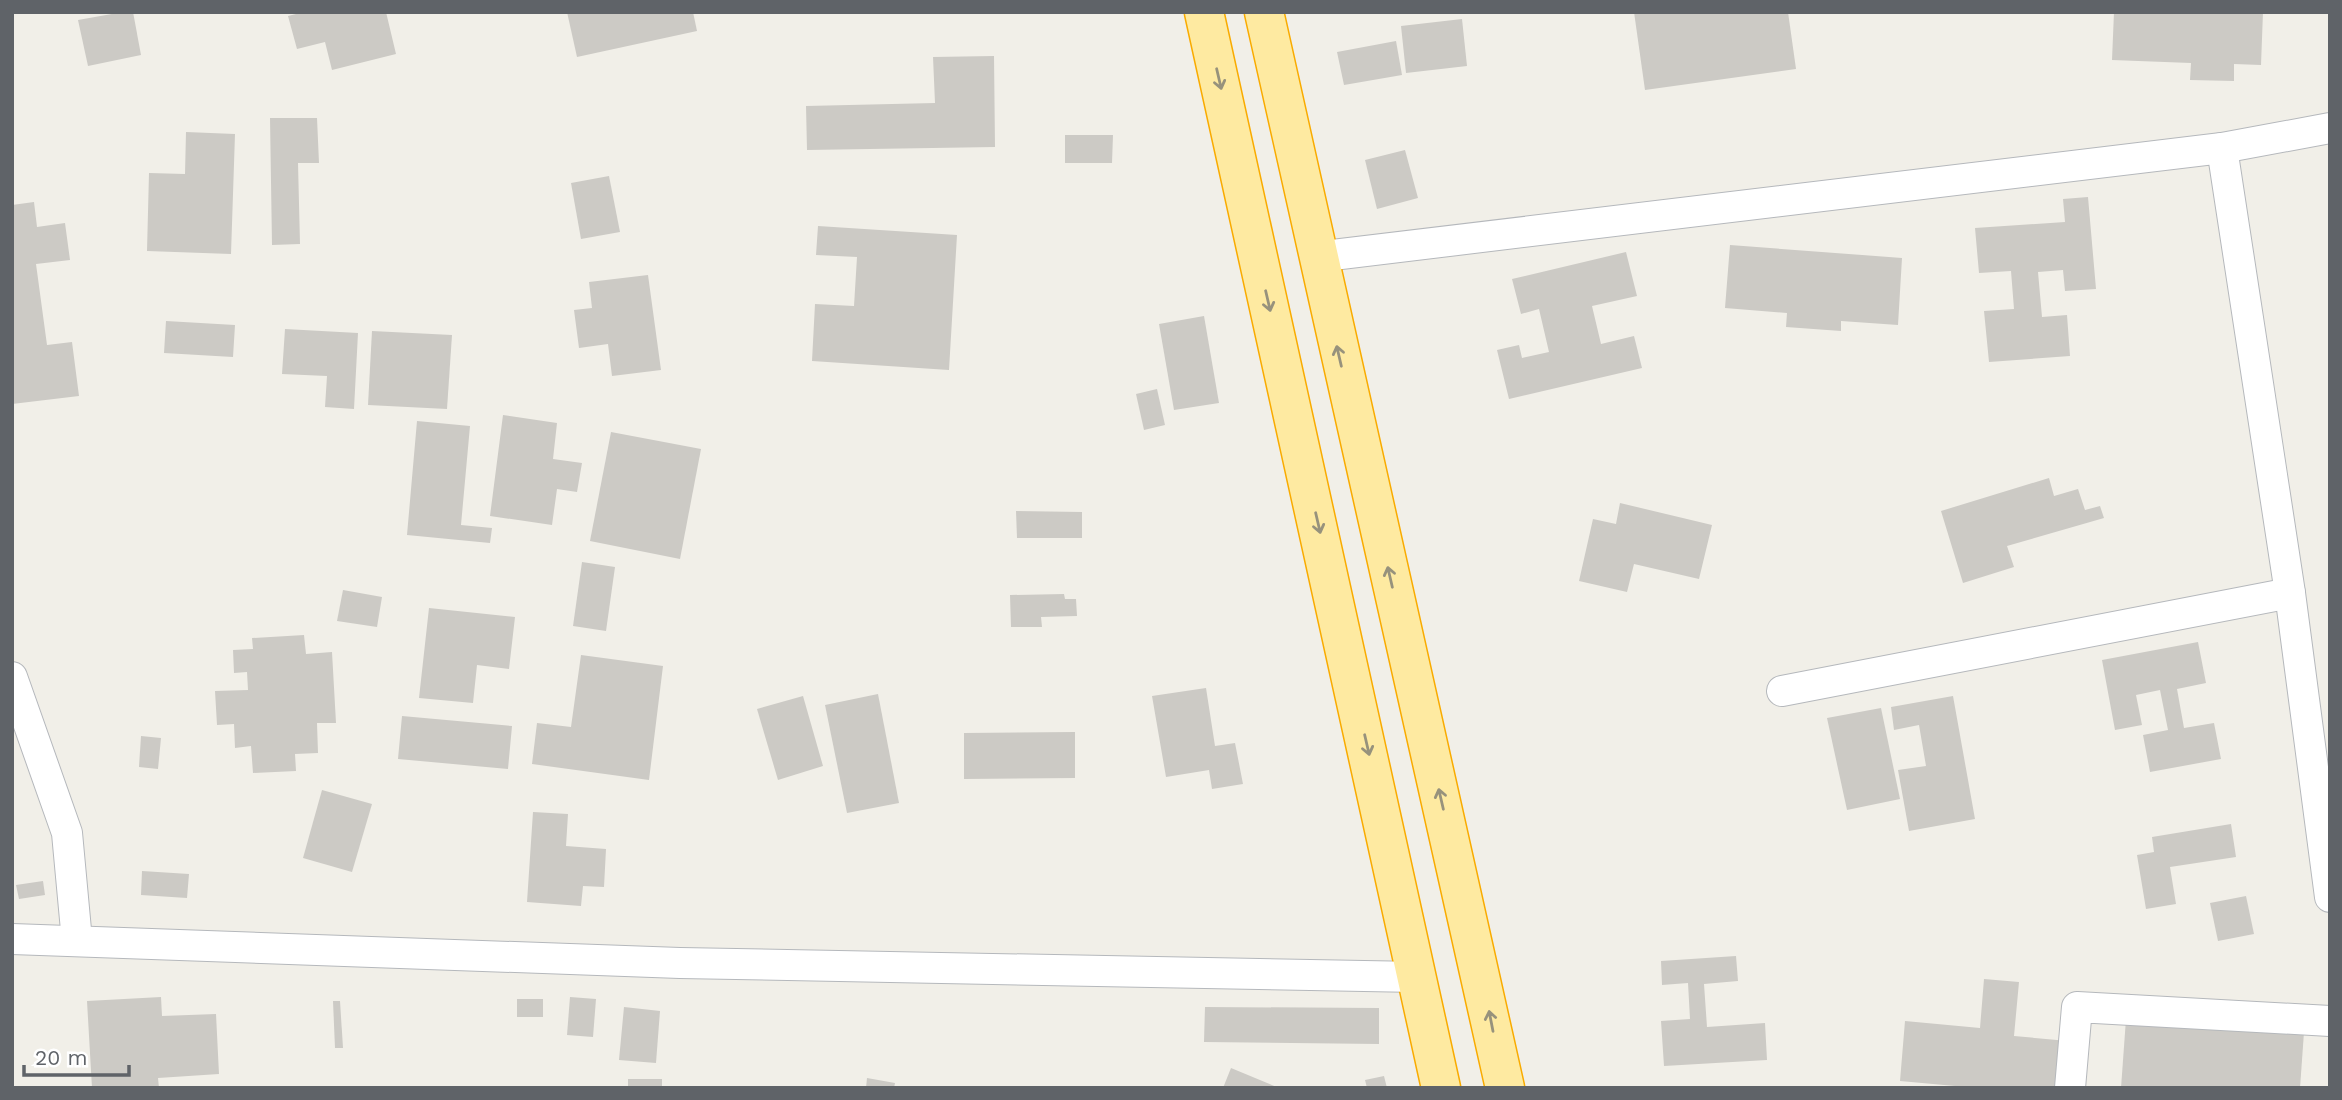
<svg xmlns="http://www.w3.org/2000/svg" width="2342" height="1100" viewBox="0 0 2342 1100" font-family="'Work Sans',sans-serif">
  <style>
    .building { fill: #cccac5 }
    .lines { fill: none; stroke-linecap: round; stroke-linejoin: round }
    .minor-casing { stroke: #b5b8bc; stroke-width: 32 }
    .trunk-casing { stroke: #f9ab00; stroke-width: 41 }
    .minor { stroke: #fff; stroke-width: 30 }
    .trunk { stroke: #feeaa1; stroke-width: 38 }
    .oneway { stroke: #97927c }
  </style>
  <rect width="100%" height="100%" fill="#f1efe8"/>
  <g class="building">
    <path d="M123,12H133L141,55L88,66L78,20Z"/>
    <path d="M304,12H386L396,54L332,70L325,42L297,49L288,16Z"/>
    <path d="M567,12H693L697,31L577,57Z"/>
    <path d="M1634,12H1788L1796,69L1645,90Z"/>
    <path d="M2114,12H2263L2261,65L2234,64V81L2190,80L2191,63L2112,60Z"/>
    <path d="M1462,19L1467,66L1406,73L1401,26Z"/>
    <path d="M1396,41L1402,75L1344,85L1337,52Z"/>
    <path d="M994,56L995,147L807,150L806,106L935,103L933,57Z"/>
    <path d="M270,118H317L319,163H298L300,244L272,245Z"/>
    <path d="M186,132L235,134L231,254L147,251L149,173L185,174Z"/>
    <path d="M1065,135H1113L1112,163H1065Z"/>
    <path d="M1405,150L1418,198L1377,209L1365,160Z"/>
    <path d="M609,176L620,232L581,239L571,183Z"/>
    <path d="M2088,197L2096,289L2065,291L2063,270L2038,272L2042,317L2067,315L2070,356L1989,362L1984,311L2014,309L2011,271L1979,273L1975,228L2065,222L2063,199Z"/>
    <path d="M34,202L37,227L65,223L70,260L36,264L47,345L72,342L79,396L12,404V205Z"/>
    <path d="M818,226L957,235L949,370L812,361L815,304L854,306L857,257L816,255Z"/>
    <path d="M1730,245L1902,258L1898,325L1841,321V331L1786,327L1787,313L1725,308Z"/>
    <path d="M1626,252L1637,296L1592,306L1601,344L1634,336L1642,368L1509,399L1497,350L1519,345L1522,358L1549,352L1539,309L1521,314L1512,279Z"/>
    <path d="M648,275L661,370L612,376L608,344L579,348L574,310L592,308L589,282Z"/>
    <path d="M1204,316L1219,403L1174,410L1159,324Z"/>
    <path d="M166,321L235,325L233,357L164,353Z"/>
    <path d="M285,329L358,333L354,409L325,407L327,376L282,374Z"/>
    <path d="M372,331L452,335L447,409L368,405Z"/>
    <path d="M1157,389L1165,425L1144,430L1136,394Z"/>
    <path d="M503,415L557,423L553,459L582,463L577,492L557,489L552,525L490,516Z"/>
    <path d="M417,421L470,426L461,525L492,528L490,543L407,535Z"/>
    <path d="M611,432L701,449L680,559L590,541Z"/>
    <path d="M2049,478L2054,496L2078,489L2085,510L2100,506L2104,518L2007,546L2014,567L1963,583L1941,511Z"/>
    <path d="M1620,503L1712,525L1699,579L1634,564L1627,592L1579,581L1593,519L1616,524Z"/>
    <path d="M1016,511L1082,512V538H1017Z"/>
    <path d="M582,562L615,567L606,631L573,626Z"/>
    <path d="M343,590L382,597L377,627L337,621Z"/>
    <path d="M1064,594L1065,599H1076L1077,616L1041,617L1042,627H1011L1010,595Z"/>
    <path d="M429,608L515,617L509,669L477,665L473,703L419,698Z"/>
    <path d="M304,635L306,654L332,652L336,723H317L318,753L295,754L296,771L253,773L251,746L235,748L234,724L217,725L215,691L248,690L247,672L234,673L233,650L253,649L252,638Z"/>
    <path d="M2198,642L2206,683L2177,689L2184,728L2214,723L2221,759L2150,772L2143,735L2168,730L2160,690L2136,695L2142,725L2115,730L2102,660Z"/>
    <path d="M581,655L663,666L649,780L532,764L537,723L571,727Z"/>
    <path d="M1206,688L1215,746L1235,743L1243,784L1212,789L1209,770L1166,777L1152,696Z"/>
    <path d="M878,694L899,803L847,813L825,705Z"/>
    <path d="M803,696L823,766L778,780L757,709Z"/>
    <path d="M1953,696L1975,819L1909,831L1898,770L1926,766L1919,725L1894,730L1891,707Z"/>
    <path d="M1881,708L1900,799L1847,810L1827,718Z"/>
    <path d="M402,716L512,726L508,769L398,759Z"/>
    <path d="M1075,732V778L964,779V733Z"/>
    <path d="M141,736L161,738L158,769L139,767Z"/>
    <path d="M322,790L372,804L352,872L303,858Z"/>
    <path d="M533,812L568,814L566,846L606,849L604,887L583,886L581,906L527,902Z"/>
    <path d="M2231,824L2236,857L2170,867L2176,904L2146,909L2137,855L2154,852L2152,837Z"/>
    <path d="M142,871L189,874L187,898L141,895Z"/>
    <path d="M43,881L45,895L19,899L16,885Z"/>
    <path d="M2246,896L2254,934L2218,941L2210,903Z"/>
    <path d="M1736,956L1738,981L1704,984L1707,1027L1765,1023L1767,1060L1664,1066L1661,1021L1690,1019L1688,983L1662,985L1661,961Z"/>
    <path d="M1984,979L2019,982L2014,1036L2068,1041L2064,1088H1977L1900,1081L1905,1021L1980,1028Z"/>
    <path d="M161,997L162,1016L216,1014L219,1074L158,1078L159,1088H92L87,1001Z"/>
    <path d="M570,997L596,999L593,1037L567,1035Z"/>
    <rect x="517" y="999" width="26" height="18"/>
    <path d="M333,1001H340L343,1048H335Z"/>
    <path d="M624,1007L660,1011L656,1063L619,1060Z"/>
    <path d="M1205,1007L1379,1008V1044L1204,1042Z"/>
    <path d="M2126,1019L2304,1032L2300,1088H2121Z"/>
    <path d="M1231,1068L1279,1088H1223Z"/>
    <path d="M1384,1076L1387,1088H1367L1365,1080Z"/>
    <path d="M867,1078L895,1083L894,1088H866Z"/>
    <rect x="628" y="1079" width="34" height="9"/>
  </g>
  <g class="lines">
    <defs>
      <g id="minor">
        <path d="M2222,148L2330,128"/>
        <path d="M1316,257L2222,148L2290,593L2330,897"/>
        <path d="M12,677L67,833L77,941"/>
        <path d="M1782,691L2290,593"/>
        <path d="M12,939L680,963L1418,977"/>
        <path d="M2070,1088L2077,1007L2330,1021"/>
      </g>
      <g id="trunk">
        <path d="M1204,12L1441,1088"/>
        <path d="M1264,12L1505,1088"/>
      </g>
    </defs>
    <use href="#minor" class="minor-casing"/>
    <use href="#trunk" class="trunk-casing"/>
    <use href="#minor" class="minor"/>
    <use href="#trunk" class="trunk"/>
  </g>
  <defs><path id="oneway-shaft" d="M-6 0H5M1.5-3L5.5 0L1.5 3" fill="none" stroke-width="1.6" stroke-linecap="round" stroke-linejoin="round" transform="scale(1.75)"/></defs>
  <g class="oneway">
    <use href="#oneway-shaft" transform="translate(1219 79) rotate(77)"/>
    <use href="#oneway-shaft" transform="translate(1268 301) rotate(77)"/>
    <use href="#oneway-shaft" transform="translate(1339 356) rotate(-103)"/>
    <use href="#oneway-shaft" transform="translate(1318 523) rotate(77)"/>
    <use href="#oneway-shaft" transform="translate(1390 577) rotate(-103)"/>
    <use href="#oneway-shaft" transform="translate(1367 745) rotate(77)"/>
    <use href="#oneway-shaft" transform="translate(1441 799) rotate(-103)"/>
    <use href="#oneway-shaft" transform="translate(1491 1021) rotate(-101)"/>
  </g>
  <rect width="2342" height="1100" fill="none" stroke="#5f6368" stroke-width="28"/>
  <path d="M24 1065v10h105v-10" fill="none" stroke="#5f6368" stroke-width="3.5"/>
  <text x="35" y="1065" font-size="21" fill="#5f6368" stroke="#ffffff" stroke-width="5" paint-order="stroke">20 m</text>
</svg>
